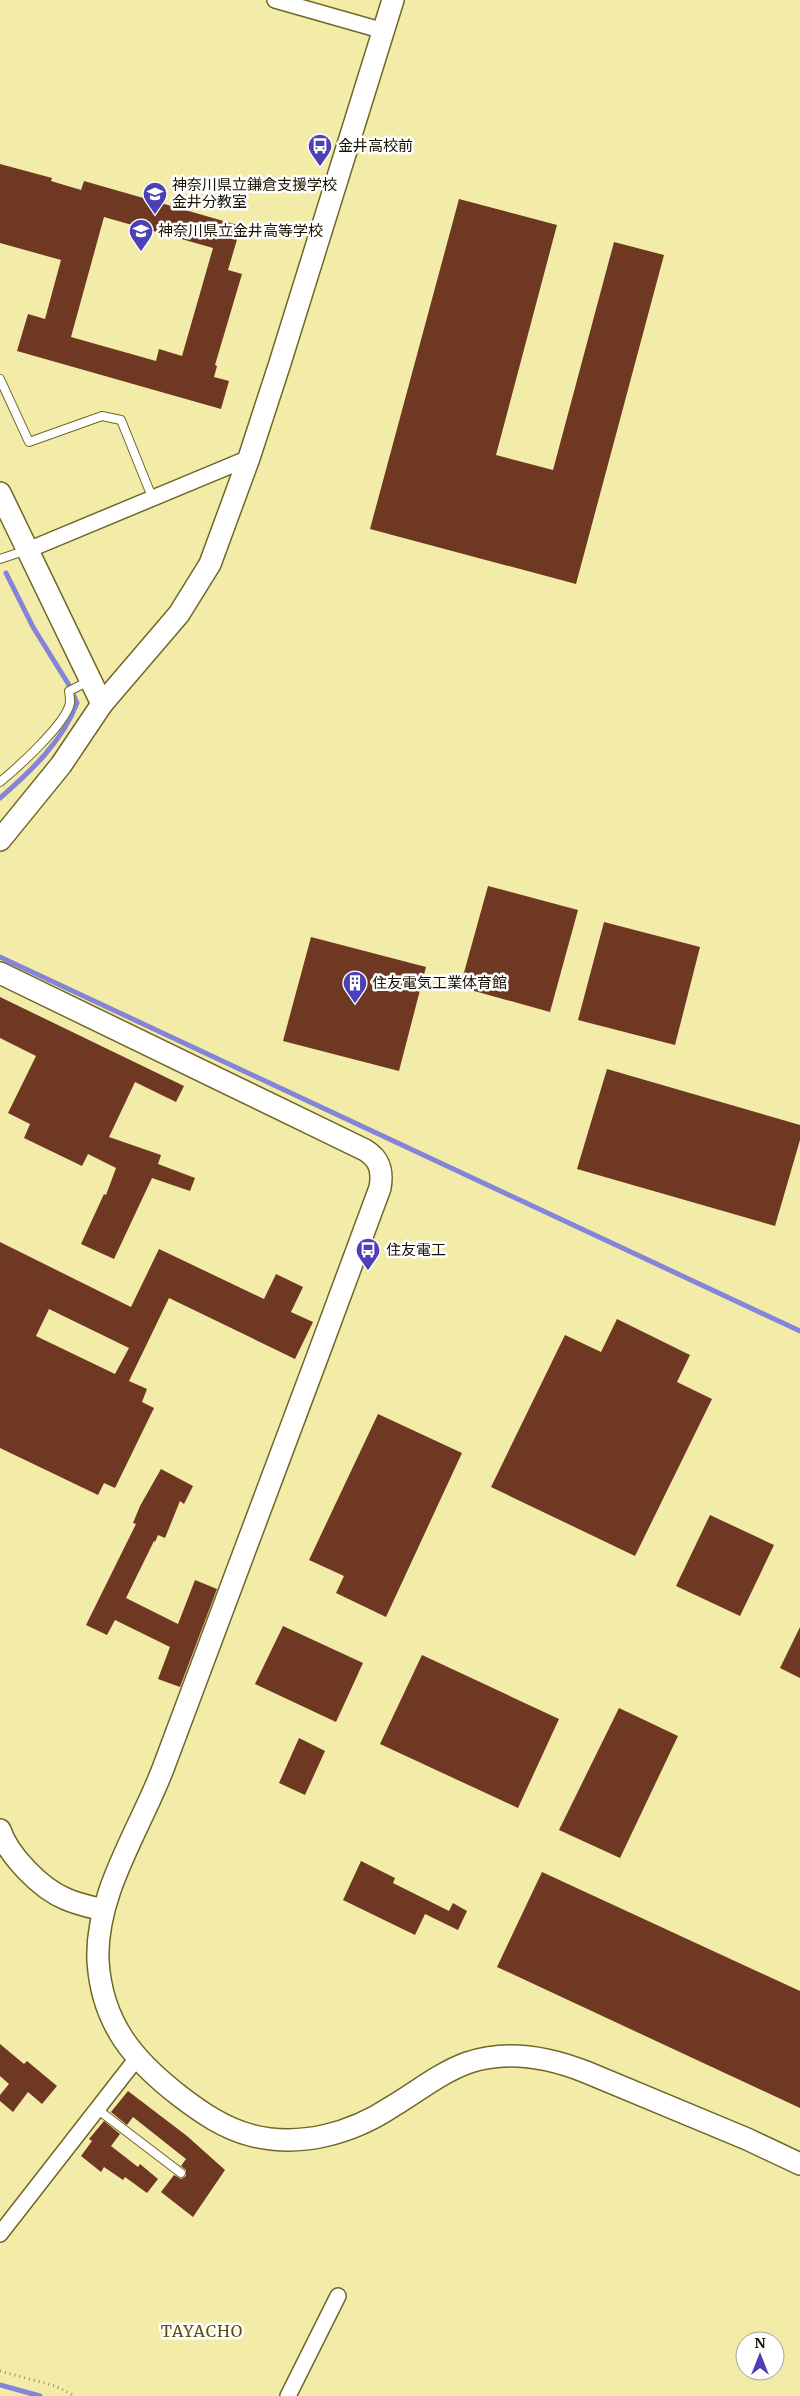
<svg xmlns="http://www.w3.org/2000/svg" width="800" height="2396" viewBox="0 0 800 2396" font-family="Merriweather,'Noto Sans JP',serif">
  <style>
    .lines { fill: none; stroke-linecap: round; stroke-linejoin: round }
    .stream { stroke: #8485d8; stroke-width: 5 }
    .building { fill: #6f3822; fill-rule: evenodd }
    .lane-casing { stroke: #706727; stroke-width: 10 }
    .street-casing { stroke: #706727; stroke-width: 18 }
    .secondary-casing { stroke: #706727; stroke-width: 24 }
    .path { stroke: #979162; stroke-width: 3; stroke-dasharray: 1 4; stroke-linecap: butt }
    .lane { stroke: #fff; stroke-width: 8 }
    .street { stroke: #fff; stroke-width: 15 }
    .secondary { stroke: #fff; stroke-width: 21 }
    .labels { text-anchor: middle; stroke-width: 5; stroke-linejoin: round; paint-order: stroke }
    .poi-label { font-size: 15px; fill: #151100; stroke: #fff; text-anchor: start }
    .neighbourhood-label { font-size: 16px; letter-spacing: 1px; fill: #595009; stroke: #fff }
  </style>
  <rect width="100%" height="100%" fill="#f3eba8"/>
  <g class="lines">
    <g class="stream">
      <path d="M0,798C30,772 63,741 77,703L69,685L33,627L6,573"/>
      <path d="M0,957L800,1331"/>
      <path d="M0,2385L40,2396"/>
    </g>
  </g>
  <g class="building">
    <path d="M0,164L52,178L51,181L81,190L84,181L241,226L228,270L242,274L215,365L217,366L214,377L229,381L221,409L17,351L28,314L45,319L61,260L0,243ZM104,217L213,248L182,356L159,349L156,361L71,337Z"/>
    <path d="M459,199L557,225L496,455L553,470L614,242L664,255L576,584L370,529Z"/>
    <path d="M488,886L578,910L550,1012L460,987Z"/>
    <path d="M604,922L700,947L675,1045L578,1020Z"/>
    <path d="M311,937L426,967L399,1071L283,1041Z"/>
    <path d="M0,997L184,1086L176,1102L135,1082L109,1137L161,1155L158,1164L195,1178L190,1191L152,1178L114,1259L81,1244L104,1194L106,1195L116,1168L88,1154L82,1166L24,1138L30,1124L8,1113L36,1056L0,1038Z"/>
    <path d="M607,1069L800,1125V1140L775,1226L577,1169Z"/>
    <path d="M0,1242L131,1307L159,1249L264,1299L276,1274L303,1287L291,1312L313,1322L295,1359L169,1298L129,1381L147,1389L142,1402L154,1408L115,1488L104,1483L98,1495L0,1448ZM49,1309L129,1348L115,1374L36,1336Z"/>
    <path d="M617,1319L690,1355L677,1382L712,1399L635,1556L491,1487L565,1335L601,1352Z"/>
    <path d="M378,1414L462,1453L386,1617L336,1593L344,1576L309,1560Z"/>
    <path d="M161,1469L193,1486L184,1504L180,1501L165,1538L158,1535L155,1542L154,1541L126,1598L178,1624L195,1580L217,1589L180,1687L158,1679L170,1647L115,1620L107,1635L86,1625L136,1524L133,1523L140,1506Z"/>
    <path d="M710,1515L774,1545L740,1616L676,1586Z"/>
    <path d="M283,1626L363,1663L336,1722L255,1684Z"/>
    <path d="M800,1627V1678L780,1668Z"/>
    <path d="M422,1655L559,1719L518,1808L380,1744Z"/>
    <path d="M619,1708L678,1736L620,1858L559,1830Z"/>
    <path d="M299,1738L325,1751L305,1795L279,1783Z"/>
    <path d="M361,1861L395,1878L393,1883L449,1911L453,1903L467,1911L458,1930L425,1914L415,1935L343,1900Z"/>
    <path d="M542,1872L800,1991V2108L497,1967Z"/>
    <path d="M0,2044L24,2064L27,2061L57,2086L42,2104L28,2092L13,2112L0,2101V2095L9,2084L0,2076Z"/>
    <path d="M128,2091L187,2136L225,2170L193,2217L161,2192L174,2175L181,2179L186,2176V2170L181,2166L186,2159L133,2117L127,2125L111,2112Z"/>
    <path d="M104,2121L120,2134L111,2146L138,2167L140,2164L158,2179L147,2193L125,2177L123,2180L104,2167L101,2172L81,2156L92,2141L89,2139Z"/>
  </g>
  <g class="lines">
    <defs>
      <g id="lane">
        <path d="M0,379L29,442L102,416L121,420L152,497"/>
        <path d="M0,559L27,550"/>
        <path d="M0,782C17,768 66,724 70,703C70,700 70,695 69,691L89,681"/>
        <path d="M97,2109L181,2173"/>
      </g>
      <g id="street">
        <path d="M275,0L384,31"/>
        <path d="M28,550L249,458"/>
        <path d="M0,2234L137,2058"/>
        <path d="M288,2396L338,2296"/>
      </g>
      <g id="secondary">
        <path d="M0,493L102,704"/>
        <path d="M0,840L61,765L102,704L179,614L210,564L249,458L280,363L393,0"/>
        <path d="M0,973L365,1150C380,1159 383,1171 380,1188C309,1381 236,1573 164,1766C141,1828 95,1893 98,1961C102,2024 134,2061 181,2097C202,2113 224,2128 250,2135C299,2148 351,2134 393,2106C418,2091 440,2073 467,2063C507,2049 548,2057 586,2072L747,2139L800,2164"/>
        <path d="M0,1830C8,1855 41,1889 66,1899C77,1904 91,1907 103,1910"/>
      </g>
    </defs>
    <use href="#lane" class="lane-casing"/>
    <use href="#street" class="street-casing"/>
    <use href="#secondary" class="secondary-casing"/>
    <path class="path" d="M0,2371L55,2386L75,2396"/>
    <use href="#lane" class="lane"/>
    <use href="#street" class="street"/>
    <use href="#secondary" class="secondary"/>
  </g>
  <defs>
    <symbol id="bus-pin" viewBox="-11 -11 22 30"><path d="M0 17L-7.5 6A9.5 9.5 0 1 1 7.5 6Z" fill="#4d3fb6" stroke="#fff"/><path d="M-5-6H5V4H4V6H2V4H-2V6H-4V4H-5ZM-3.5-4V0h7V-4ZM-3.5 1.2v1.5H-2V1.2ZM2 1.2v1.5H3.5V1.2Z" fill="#fff"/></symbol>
    <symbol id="school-pin" viewBox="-11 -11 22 30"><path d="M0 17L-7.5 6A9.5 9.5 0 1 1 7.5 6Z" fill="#4d3fb6" stroke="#fff"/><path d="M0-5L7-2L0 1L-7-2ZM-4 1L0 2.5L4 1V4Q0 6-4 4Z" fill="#fff"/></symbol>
    <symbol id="building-pin" viewBox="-11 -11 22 30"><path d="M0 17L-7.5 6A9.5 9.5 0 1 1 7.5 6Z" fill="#4d3fb6" stroke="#fff"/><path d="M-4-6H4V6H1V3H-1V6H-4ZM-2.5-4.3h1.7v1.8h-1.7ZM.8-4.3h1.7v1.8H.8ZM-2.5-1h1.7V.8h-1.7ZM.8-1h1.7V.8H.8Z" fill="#fff"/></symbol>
  </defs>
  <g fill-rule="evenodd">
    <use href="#bus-pin" x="306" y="132" width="28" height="38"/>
    <use href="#school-pin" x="141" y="180" width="28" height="38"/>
    <use href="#school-pin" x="127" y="217" width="28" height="38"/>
    <use href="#building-pin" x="341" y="969" width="28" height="38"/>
    <use href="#bus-pin" x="354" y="1236" width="28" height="38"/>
  </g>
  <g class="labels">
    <g class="poi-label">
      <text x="338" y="151">金井高校前</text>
      <text x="172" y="190">神奈川県立鎌倉支援学校<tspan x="172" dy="17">金井分教室</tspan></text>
      <text x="158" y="236">神奈川県立金井高等学校</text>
      <text x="372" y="988">住友電気工業体育館</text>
      <text x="386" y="1255">住友電工</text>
    </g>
    <g class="neighbourhood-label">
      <text x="202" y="2337">TAYACHO</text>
    </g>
  </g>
  <g transform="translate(760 2356)"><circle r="24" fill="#ffffff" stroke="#a1a099"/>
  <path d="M0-4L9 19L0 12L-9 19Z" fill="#4d3fb6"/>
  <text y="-8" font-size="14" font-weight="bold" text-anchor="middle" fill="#151100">N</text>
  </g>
</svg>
